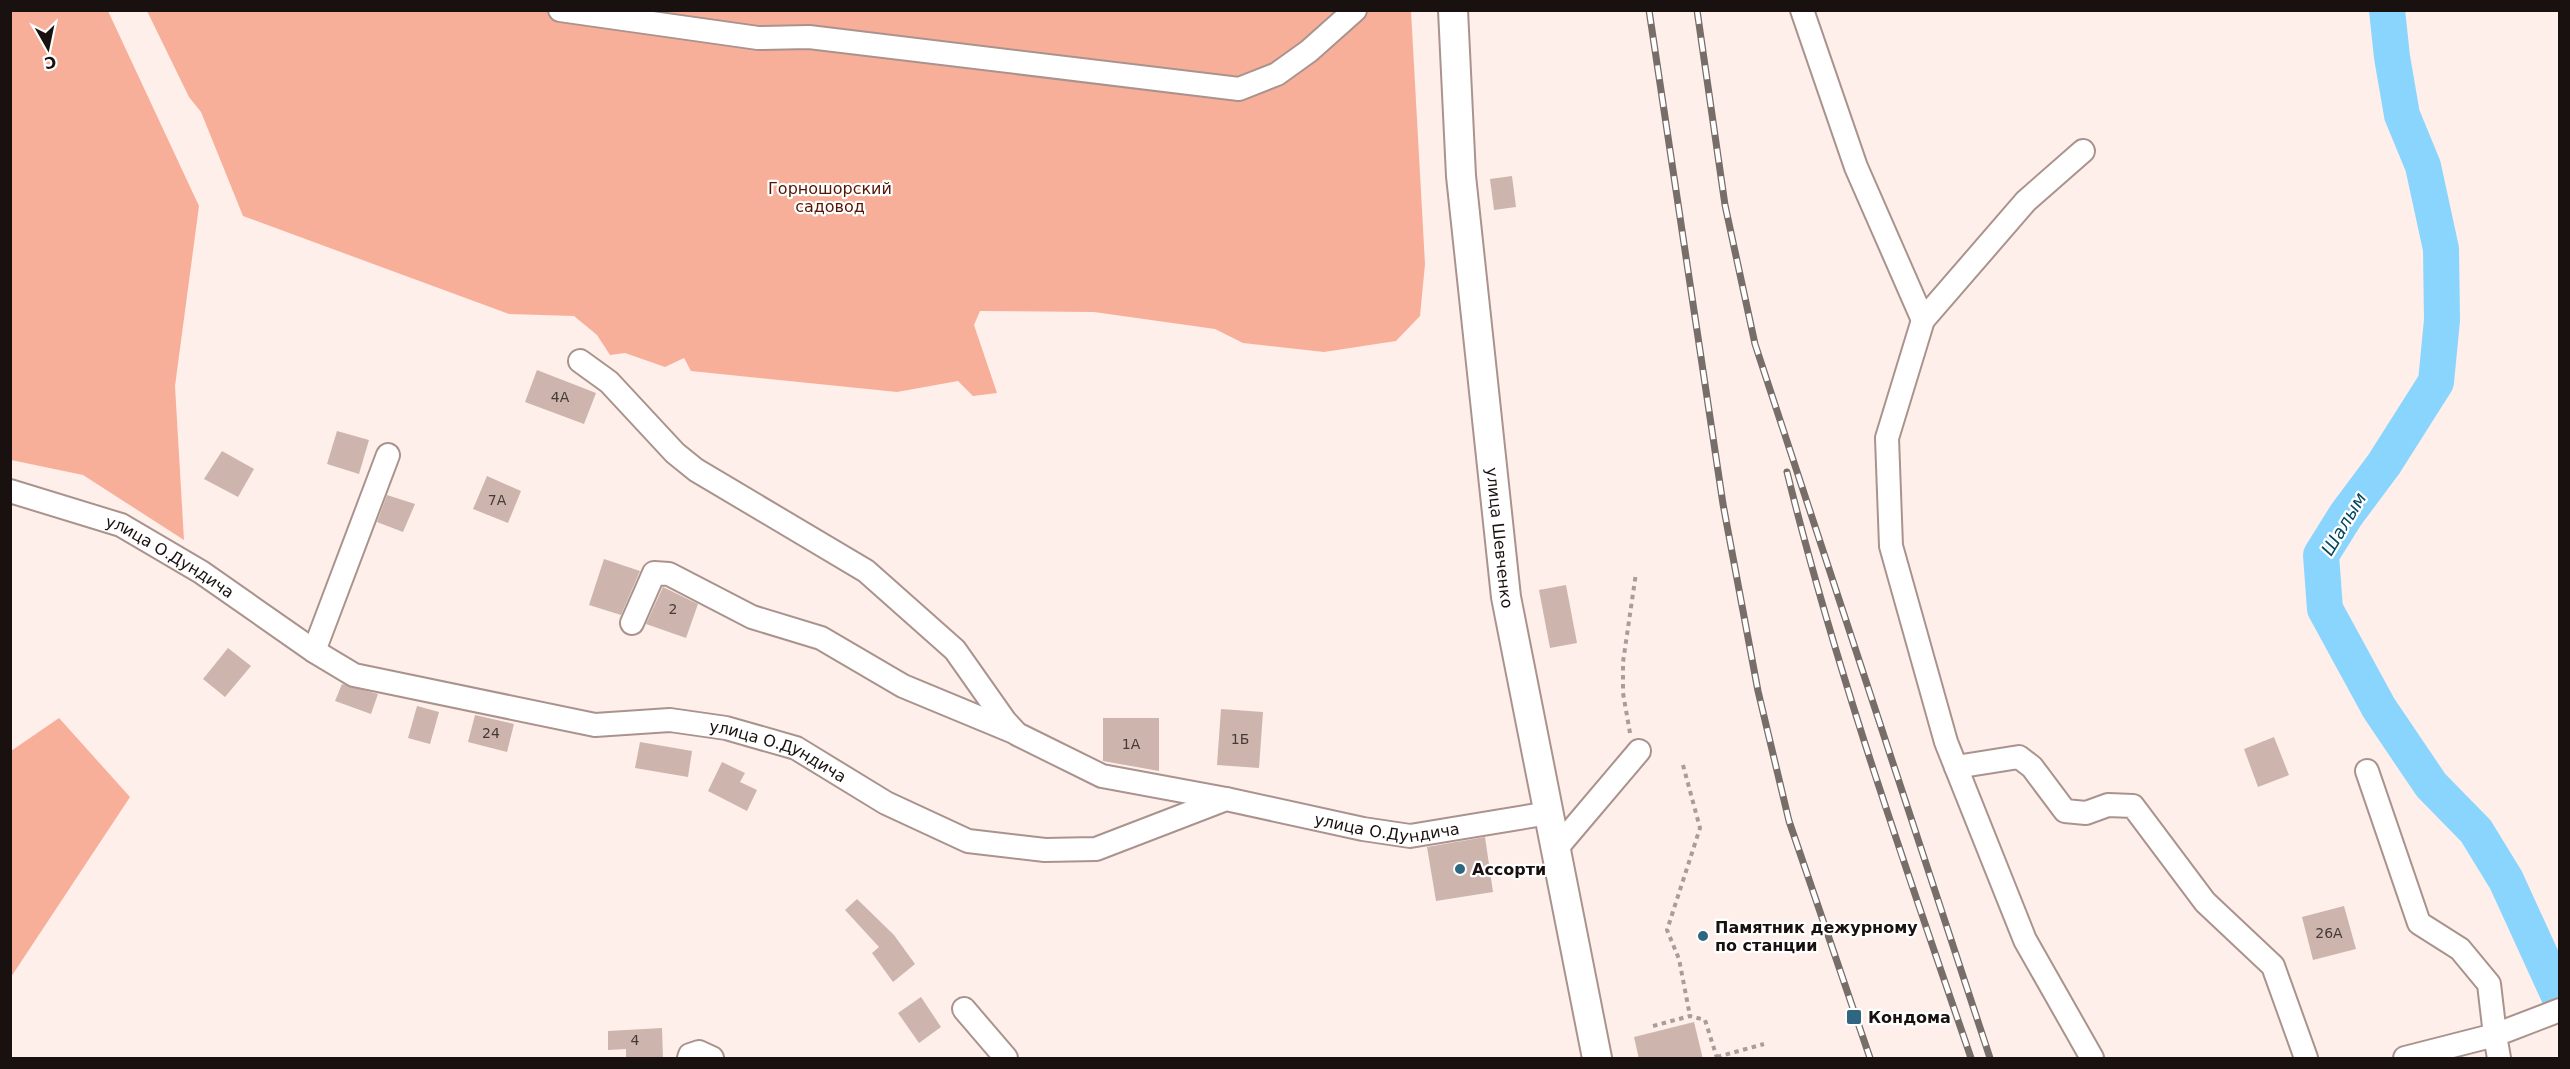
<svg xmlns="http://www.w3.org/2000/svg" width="2570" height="1069" viewBox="0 0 2570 1069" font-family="'DejaVu Sans',sans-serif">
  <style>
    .green { fill: #f8af9a }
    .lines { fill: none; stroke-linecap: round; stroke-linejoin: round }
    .river { stroke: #8ad5fd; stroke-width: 36 }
    .building { fill: #cdb5ae }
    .minor-casing { stroke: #aa938c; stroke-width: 26 }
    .major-casing { stroke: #aa938c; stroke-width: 32 }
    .path { stroke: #a99d99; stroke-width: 4; stroke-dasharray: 4.5 4.5; stroke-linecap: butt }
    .minor { stroke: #fff; stroke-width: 22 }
    .major { stroke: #fff; stroke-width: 28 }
    .rail-casing { stroke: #776d69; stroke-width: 7 }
    .rail { stroke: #fff; stroke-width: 4.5; stroke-dasharray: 14; stroke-linecap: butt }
    .poi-dot { fill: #2f6681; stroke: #fff; stroke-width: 2 }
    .labels { text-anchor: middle; stroke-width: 4.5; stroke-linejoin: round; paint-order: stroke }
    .number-label { font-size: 14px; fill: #463a37 }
    .park-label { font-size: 16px; fill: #541502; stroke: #fff }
    .street-label { font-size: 16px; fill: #19110f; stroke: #fff }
    .poi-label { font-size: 16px; font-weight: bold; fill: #19110f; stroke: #fff; text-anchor: start }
    .water-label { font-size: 18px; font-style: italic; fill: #064761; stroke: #fff }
  </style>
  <rect width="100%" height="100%" fill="#feefea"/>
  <g class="green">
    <path d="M11,10L108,11L199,206L175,386L184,540L83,475L11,460Z"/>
    <path d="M147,11H1411L1425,264L1420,316L1396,341L1324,352L1243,343L1215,329L1094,312L980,311L974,325L997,393L973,396L958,381L897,392L691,371L684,358L665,367L625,353L610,355L597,335L574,316L509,314L243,216L201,112L189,97Z"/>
    <path d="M59,718L130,797L11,977V751Z"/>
  </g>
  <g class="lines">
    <path class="river" d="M2387,10L2392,57L2402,115L2423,166L2441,249L2442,320L2436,382L2384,464L2346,515L2321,555L2325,609L2379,708L2431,785L2476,831L2506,880L2560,998"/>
  </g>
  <g class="building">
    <path d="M1512,176L1516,207L1494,210L1490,179Z"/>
    <path d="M537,370L596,393L584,424L525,402Z"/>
    <path d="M337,431L369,440L359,474L327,464Z"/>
    <path d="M222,451L254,469L238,497L204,479Z"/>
    <path d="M487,476L521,491L508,523L473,509Z"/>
    <path d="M387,495L415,504L403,532L377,522Z"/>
    <path d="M604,559L640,571L621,615L589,605Z"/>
    <path d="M1566,585L1577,643L1550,648L1539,590Z"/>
    <path d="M663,587L698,604L686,638L646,624Z"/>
    <path d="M228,648L251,666L225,697L203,679Z"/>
    <path d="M342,684L378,694L371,714L335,701Z"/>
    <path d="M417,706L439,712L430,744L408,738Z"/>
    <path d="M1221,709L1263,712L1259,768L1217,765Z"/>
    <path d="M475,715L514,724L507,752L468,742Z"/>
    <path d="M1103,718H1159V771L1103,761Z"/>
    <path d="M2274,737L2289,775L2258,787L2244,749Z"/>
    <path d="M640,742L692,751L688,777L635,768Z"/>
    <path d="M722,762L745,773L740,782L757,790L747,811L708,791Z"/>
    <path d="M1485,837L1493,892L1436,901L1427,847Z"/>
    <path d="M857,899L894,935L915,964L893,982L872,953L879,947L845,910Z"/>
    <path d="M2344,906L2356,949L2313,960L2302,917Z"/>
    <path d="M921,997L941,1027L919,1043L898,1013Z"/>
    <path d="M1694,1022L1703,1059H1639L1634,1037Z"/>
    <path d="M662,1028L663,1059H626V1049L608,1050V1031Z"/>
  </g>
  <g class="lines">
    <defs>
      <g id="minor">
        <path d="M560,10L758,38L809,37L1239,89L1277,74L1309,51L1355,10"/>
        <path d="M1802,10L1856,167L1923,320"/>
        <path d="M2083,151L2026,201L1923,320L1887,438L1891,546L1946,742L2025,940L2092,1058"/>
        <path d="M580,361L609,382L675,453L696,470L866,571L955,650L1005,721L1017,734L1102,776L1226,799"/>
        <path id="s1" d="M10,491L121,525L201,572L314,651L354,675L595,725L670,720L726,728L796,748L886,803L968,841L1045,850L1096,849L1226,799L1363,829L1410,836L1549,813"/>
        <path d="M632,623L654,573L669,574L752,617L821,638L903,686L1014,732"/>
        <path d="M314,651L388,455"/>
        <path d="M1956,767L2019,757L2032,767L2065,811L2086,813L2108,805L2133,806L2205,902L2273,966L2306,1058"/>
        <path d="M2367,771L2419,923L2460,949L2489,984L2495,1035L2405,1058"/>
        <path d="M1556,849L1639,751"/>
        <path d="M964,1009L1006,1058"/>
        <path d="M689,1058L690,1055L699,1052L712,1058"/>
        <path d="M2499,1058L2495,1035L2560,1010"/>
      </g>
      <g id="major">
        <path id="s2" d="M1453,10L1461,176L1506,597L1597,1058"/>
      </g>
    </defs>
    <use href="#minor" class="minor-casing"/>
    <use href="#major" class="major-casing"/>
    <g class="path">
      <path d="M1630,733L1623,693V662L1636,573"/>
      <path d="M1683,765L1700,828L1667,930L1679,959L1690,1016"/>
      <path d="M1653,1026L1690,1016L1705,1020L1717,1058"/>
      <path d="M1717,1057L1764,1044"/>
    </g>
    <use href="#minor" class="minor"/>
    <use href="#major" class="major"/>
    <defs>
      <g id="rail">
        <path d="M1649,10L1723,504L1758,691L1789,821L1870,1058"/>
        <path d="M1697,10L1725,205L1755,344L1990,1058"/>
        <path d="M1787,472C1836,671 1905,865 1971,1058"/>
      </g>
    </defs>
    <use href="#rail" class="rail-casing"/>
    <use href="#rail" class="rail"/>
  </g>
  <g class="poi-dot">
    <circle cx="1460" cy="869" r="6"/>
    <circle cx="1703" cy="936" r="6"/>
    <rect x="1846" y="1009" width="16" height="16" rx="3"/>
  </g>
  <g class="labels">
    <g class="number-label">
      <text x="560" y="402">4А</text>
      <text x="497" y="505">7А</text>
      <text x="673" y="614">2</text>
      <text x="491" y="738">24</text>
      <text x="1240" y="744">1Б</text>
      <text x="1131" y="749">1А</text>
      <text x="2329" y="938">26А</text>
      <text x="635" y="1045">4</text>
    </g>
    <g class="park-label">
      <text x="830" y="194">Горношорский<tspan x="830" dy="18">садовод</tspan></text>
    </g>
    <g class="street-label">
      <text dy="6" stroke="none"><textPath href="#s2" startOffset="530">улица Шевченко</textPath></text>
      <text dy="6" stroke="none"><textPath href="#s1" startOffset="174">улица О.Дундича</textPath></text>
      <text dy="6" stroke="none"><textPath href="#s1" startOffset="828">улица О.Дундича</textPath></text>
      <text dy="6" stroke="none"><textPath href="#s1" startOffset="1472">улица О.Дундича</textPath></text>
    </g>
    <g class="poi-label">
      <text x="1472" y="875">Ассорти</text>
      <text x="1715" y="933">Памятник дежурному<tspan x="1715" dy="18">по станции</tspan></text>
      <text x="1868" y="1023">Кондома</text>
    </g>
    <g class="water-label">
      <text transform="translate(2344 524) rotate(-59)" y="6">Шалым</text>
    </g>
  </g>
  <rect width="2570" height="1069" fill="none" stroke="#19110f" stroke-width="24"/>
  <g transform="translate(48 48) rotate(171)" stroke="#ffffff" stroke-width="4.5" paint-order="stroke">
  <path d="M0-4.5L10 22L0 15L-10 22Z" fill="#19110f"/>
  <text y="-9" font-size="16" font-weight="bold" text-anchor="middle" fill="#19110f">С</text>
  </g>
</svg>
